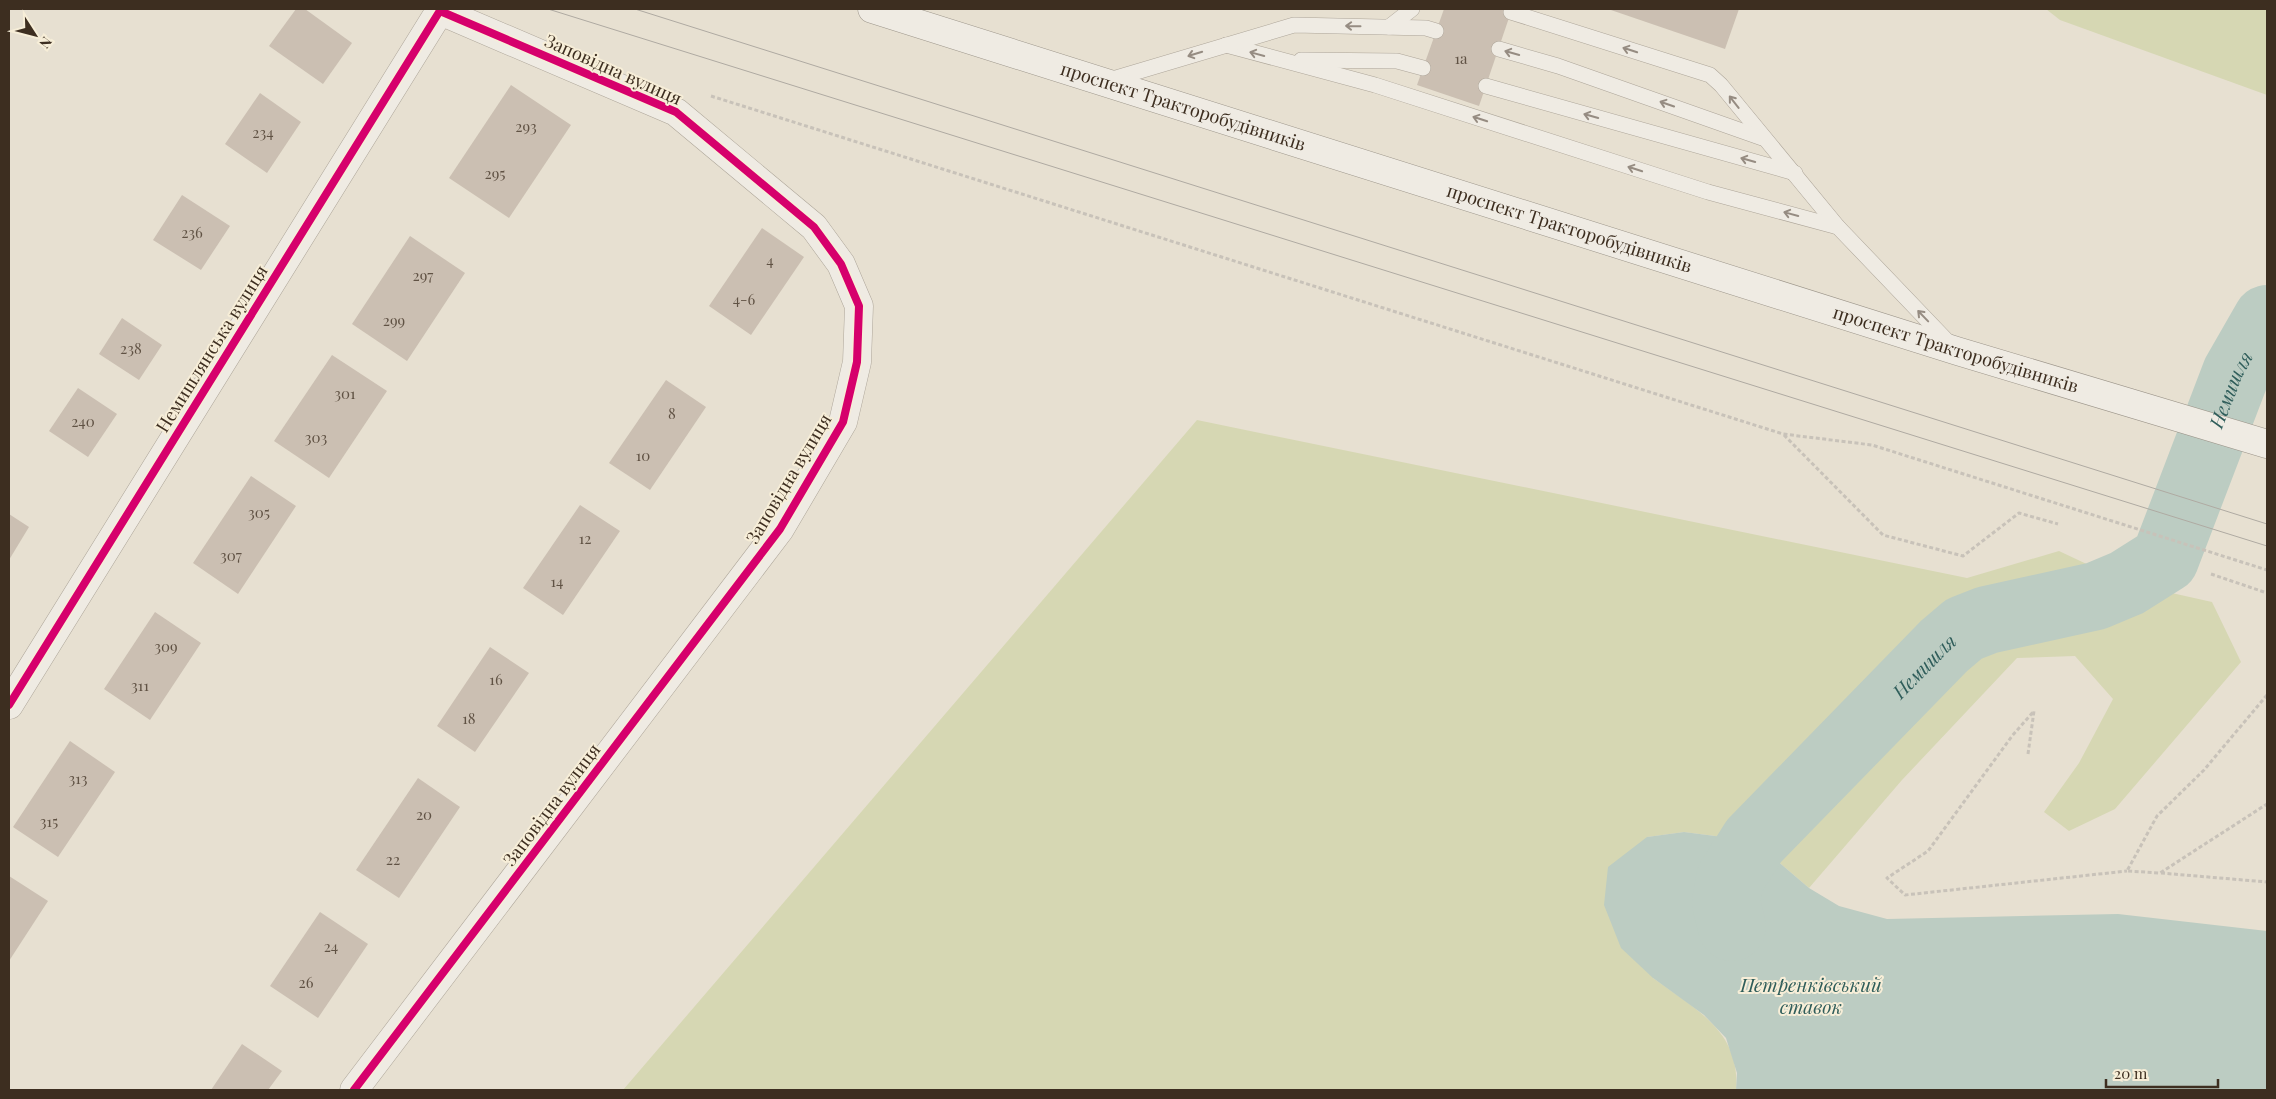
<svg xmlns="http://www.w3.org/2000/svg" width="2276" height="1099" viewBox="0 0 2276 1099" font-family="'Playfair Display',serif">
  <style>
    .green { fill: #d6d7b3 }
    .water { fill: #bcccc2 }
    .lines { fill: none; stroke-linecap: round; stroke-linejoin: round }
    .river { stroke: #bcccc2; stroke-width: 68 }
    .building { fill: #cbbfb2 }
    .service-casing { stroke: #ada599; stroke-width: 16 }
    .minor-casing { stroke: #ada599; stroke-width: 29 }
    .tertiary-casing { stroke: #ada599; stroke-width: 29 }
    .secondary-casing { stroke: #9c958a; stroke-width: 29 }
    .path { stroke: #c8c2b9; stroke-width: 3; stroke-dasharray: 4 2.5; stroke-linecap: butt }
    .service { stroke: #efebe3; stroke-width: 15 }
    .minor { stroke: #efebe3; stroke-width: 28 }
    .tertiary { stroke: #efebe3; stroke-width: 28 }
    .secondary { stroke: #efebe3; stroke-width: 28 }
    .tram { stroke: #afaaa2; stroke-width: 1 }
    .cycleway-casing { stroke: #f7eed8; stroke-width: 11 }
    .cycleway { stroke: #d6006c; stroke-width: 8 }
    .oneway { stroke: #968c82 }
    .labels { text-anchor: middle; stroke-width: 4; stroke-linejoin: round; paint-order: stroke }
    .number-label { font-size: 15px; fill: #605244 }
    .street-label { font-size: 18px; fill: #3d2e20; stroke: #f7eed8 }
    .water-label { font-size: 19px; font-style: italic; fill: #2f5d5a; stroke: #f7eed8 }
  </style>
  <rect width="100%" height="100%" fill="#e7e0d1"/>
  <g class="green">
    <path d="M2046,9H2267V95L2060,20Z"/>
    <path d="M1197,420L1967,578L2059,551L2127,583L2212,602L2241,662L2115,809L2069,831L2044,812L2079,763L2113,699L2075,656L2017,658L1902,780L1809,888L1754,841L1684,832L1647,837L1653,978C1695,1009 1741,1031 1736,1090H623Z"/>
  </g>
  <path class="water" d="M1684,832L1754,841L1809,888L1839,906L1887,919L2118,914L2267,931V1090H1736L1737,1073L1726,1038L1704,1015L1653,978L1621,948L1604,905L1608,867L1647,837Z"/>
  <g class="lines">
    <path class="river" id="s1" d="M1732,927L1726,903L1730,879L1754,841L1944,646L1964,629L1987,620L2096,596L2127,583L2165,559L2236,373L2267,319"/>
  </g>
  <g class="building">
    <path d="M296,9H305L352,43L323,84L269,46Z"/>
    <path d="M1444,9H1512L1479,106L1417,85Z"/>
    <path d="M1608,9H1739L1725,49Z"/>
    <path d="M511,85L571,125L509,218L449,178Z"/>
    <path d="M260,93L301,122L267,173L225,144Z"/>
    <path d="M182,195L230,226L201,270L153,240Z"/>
    <path d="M762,228L804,257L751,335L709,306Z"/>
    <path d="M410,236L465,273L407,361L352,324Z"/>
    <path d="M122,318L162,345L139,380L99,354Z"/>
    <path d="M332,355L387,391L329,478L274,441Z"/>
    <path d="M666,380L706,407L650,490L609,463Z"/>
    <path d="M78,388L117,414L88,457L49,431Z"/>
    <path d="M251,476L296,506L238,594L193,563Z"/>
    <path d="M580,505L620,531L563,615L523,588Z"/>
    <path d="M9,514L29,527L9,560Z"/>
    <path d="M155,612L201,643L150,720L104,689Z"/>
    <path d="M490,647L529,673L475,752L437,726Z"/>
    <path d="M70,741L115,772L58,857L13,827Z"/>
    <path d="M418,778L460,807L399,898L356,870Z"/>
    <path d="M9,876L48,901L9,961Z"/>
    <path d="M320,912L368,944L318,1018L270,986Z"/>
    <path d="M242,1044L282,1071L268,1090H211Z"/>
  </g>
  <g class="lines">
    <defs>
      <g id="service">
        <path d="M1511,12L1710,75L1721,85L1838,227L1950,344"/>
        <path d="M1389,27L1412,9"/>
        <path d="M1226,45L1375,85L1708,192L1838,227"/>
        <path d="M1499,49L1558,66L1762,138"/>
        <path d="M1301,60L1397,61L1423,68"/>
        <path d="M1106,81L1294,25L1426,28L1436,31"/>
        <path d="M1486,86L1795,173"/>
      </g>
      <path id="minor" d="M354,1090L780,529L843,422L857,362L859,306L841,264L814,227L676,112L440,11"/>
      <path id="tertiary" d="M9,705L441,9"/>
      <g id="secondary">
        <path id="s2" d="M872,9L1957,351L2267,444"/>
      </g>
    </defs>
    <use href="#service" class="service-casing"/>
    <use href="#minor" class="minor-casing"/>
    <use href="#tertiary" class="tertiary-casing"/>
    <use href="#secondary" class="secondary-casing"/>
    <g class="path">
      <path d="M711,96L1783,434L1872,445L2267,570"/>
      <path d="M1784,435L1883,535L1963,556L2019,513L2058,524"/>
      <path d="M2211,574L2267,593"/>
      <path d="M2267,695L2204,770L2157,816L2127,871L2160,873L2267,804"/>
      <path d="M2028,754L2034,711L2012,736L1928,851L1887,878L1905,895L2127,871"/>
      <path d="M2161,873L2267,882"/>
    </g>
    <use href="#service" class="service"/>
    <use href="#minor" class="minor"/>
    <use href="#tertiary" class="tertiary"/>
    <use href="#secondary" class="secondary"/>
    <g class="tram">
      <path d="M548,9L2267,546"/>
      <path d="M635,9L2267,524"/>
    </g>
    <defs>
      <g id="cycleway">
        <path d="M9,705L441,9"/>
        <path d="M354,1090L780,529L843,422L857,362L859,306L841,264L814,227L676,112L440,11"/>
      </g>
    </defs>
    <use href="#cycleway" class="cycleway-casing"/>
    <use href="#cycleway" class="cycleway"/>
  </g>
  <defs><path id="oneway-shaft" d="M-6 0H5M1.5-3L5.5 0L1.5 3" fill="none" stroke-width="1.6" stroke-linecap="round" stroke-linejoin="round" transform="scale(1.25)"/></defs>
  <g class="oneway">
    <use href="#oneway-shaft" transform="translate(1353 26) rotate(-179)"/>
    <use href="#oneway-shaft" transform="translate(1630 50) rotate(-162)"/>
    <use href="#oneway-shaft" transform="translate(1512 53) rotate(-164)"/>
    <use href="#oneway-shaft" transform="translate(1195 54) rotate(163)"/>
    <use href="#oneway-shaft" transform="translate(1257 54) rotate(-165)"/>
    <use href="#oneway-shaft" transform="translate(1734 102) rotate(-128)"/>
    <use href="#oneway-shaft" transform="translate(1667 104) rotate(-161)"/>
    <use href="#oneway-shaft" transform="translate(1591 116) rotate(-164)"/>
    <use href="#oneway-shaft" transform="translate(1480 119) rotate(-162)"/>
    <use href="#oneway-shaft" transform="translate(1748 160) rotate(-164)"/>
    <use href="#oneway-shaft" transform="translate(1635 169) rotate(-162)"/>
    <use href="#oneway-shaft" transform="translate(1791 214) rotate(-165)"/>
    <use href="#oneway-shaft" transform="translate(1923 316) rotate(-134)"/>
  </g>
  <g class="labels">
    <g class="number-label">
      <text x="1461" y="64">1а</text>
      <text x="526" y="132">293</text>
      <text x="263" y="138">234</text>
      <text x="495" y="179">295</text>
      <text x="192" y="238">236</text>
      <text x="770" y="266">4</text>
      <text x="423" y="281">297</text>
      <text x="744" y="305">4-6</text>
      <text x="394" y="326">299</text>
      <text x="131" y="354">238</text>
      <text x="345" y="399">301</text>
      <text x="672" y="419">8</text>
      <text x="83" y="427">240</text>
      <text x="316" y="443">303</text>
      <text x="643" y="461">10</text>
      <text x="259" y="518">305</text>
      <text x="585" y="544">12</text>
      <text x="231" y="561">307</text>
      <text x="557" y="587">14</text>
      <text x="166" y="652">309</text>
      <text x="496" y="685">16</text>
      <text x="140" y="691">311</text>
      <text x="469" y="724">18</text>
      <text x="78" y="784">313</text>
      <text x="424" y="820">20</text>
      <text x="49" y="827">315</text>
      <text x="393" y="865">22</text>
      <text x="331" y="952">24</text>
      <text x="306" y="988">26</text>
    </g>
    <g class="street-label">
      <text transform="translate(613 70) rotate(24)" y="6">Заповідна вулиця</text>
      <text dy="6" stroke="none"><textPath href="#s2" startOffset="326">проспект Тракторобудівників</textPath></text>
      <text dy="6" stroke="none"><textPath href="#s2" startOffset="731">проспект Тракторобудівників</textPath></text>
      <text transform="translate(212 349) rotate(-58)" y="6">Немишлянська вулиця</text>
      <text dy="6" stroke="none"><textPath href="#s2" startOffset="1136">проспект Тракторобудівників</textPath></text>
      <text transform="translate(789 479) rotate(-59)" y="6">Заповідна вулиця</text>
      <text transform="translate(552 805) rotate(-53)" y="6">Заповідна вулиця</text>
    </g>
    <g class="water-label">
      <text dy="7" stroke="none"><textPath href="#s1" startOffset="789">Немишля</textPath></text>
      <text dy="7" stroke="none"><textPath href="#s1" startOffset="338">Немишля</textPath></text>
      <text x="1811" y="992">Петренківський<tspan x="1811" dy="22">ставок</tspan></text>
    </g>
  </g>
  <rect width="2276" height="1099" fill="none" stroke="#3d2e20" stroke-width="20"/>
  <g transform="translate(35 35) rotate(126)" stroke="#f7eed8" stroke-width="4" paint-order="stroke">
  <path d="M0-4L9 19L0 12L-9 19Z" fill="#3d2e20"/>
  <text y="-8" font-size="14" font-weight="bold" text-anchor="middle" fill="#3d2e20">N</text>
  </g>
  <path d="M2106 1079v8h112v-8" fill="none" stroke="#3d2e20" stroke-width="2.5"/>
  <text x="2114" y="1079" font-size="15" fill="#3d2e20" stroke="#f7eed8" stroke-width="4" paint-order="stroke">20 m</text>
</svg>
